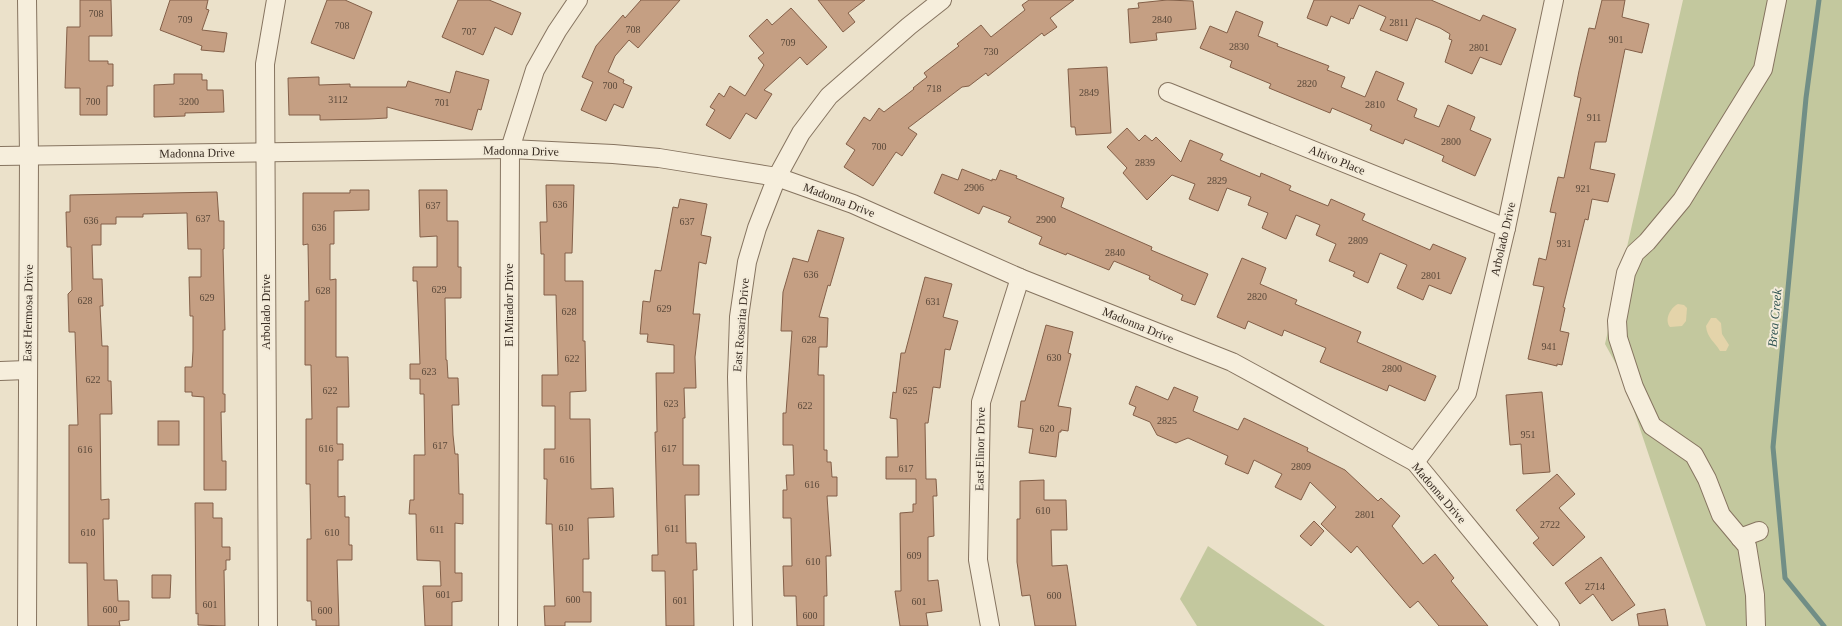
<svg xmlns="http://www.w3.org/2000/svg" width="1842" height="626" viewBox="0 0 1842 626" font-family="'Times New Roman',serif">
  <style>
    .green { fill: #c3c89e }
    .sand { fill: #e4d4aa }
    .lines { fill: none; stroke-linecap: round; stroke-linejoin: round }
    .stream { stroke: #718e86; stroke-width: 5 }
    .building { fill: #c59f83; stroke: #835f48 }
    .minor-casing { stroke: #867460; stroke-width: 20 }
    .minor { stroke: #f6eedc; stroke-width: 18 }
    .labels { text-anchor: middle; stroke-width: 4; stroke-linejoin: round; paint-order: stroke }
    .number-label { font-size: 10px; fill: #5b493a }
    .street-label { font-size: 12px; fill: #382c22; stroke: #f3ebd9 }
    .water-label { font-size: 13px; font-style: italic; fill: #335654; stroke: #f3ebd9 }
  </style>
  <rect width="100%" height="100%" fill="#ebe1ca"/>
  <g class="green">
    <path d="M1683,0H1842V626H1706L1622,375L1605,344Z"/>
    <path d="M1208,546L1325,626H1197L1180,599Z"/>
  </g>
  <g class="sand">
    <path d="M1678,304L1684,305L1687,308L1686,321L1682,326L1670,327C1664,320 1670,308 1678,304Z"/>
    <path d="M1711,318H1716L1721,323L1722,334L1729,345L1726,351H1720C1715,342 1707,338 1706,326Z"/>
  </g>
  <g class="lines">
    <path class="stream" d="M1819,0L1806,98L1773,447L1785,578L1824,626"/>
  </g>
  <g class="building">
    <path d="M80,0H111L112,36H89V61H108V64H113V86H107V115H80V88H65L67,27H80Z"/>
    <path d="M170,0H208L206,9L209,10L202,30L227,33L224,52L201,50L202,46L160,30Z"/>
    <path d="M327,0H345L372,12L354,59L311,43Z"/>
    <path d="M458,0H489L521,13L512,35L495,27L483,55L442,37Z"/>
    <path d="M641,0H680L638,48L629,40L615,56L608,72L624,80L623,83L632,87L623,108L614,104L606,121L581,110L593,82L582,77L596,46L623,15L625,18Z"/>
    <path d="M818,0H865L848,13L855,22L843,32Z"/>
    <path d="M1029,0H1074L1050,18L1057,27L1044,36L1042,33L988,76L986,73L969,86L962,87L908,128L917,134L902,156L896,152L873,186L844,167L855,150L846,144L864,117L870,121L879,108L884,112L914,89L913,88L927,77L924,73L959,46L957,44L981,25L991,37L1025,10L1022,5Z"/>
    <path d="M1167,0L1193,1L1196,29L1156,33L1157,40L1130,43L1128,9L1139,8L1138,3Z"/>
    <path d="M1314,0H1431L1480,21L1483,15L1516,29L1501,65L1480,57L1472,74L1445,62L1452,40L1449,39L1450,34L1440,28L1416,18L1407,41L1380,30L1386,17L1359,5L1353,19L1351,18L1349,24L1331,16L1327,26L1307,18Z"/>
    <path d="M1602,0H1625L1622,17L1649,24L1642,53L1625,49L1606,142H1595L1590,169L1615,174L1608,202L1592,199L1588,220L1585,219L1563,307L1565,308L1560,331L1569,333L1562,365L1557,364V366L1528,359L1544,287L1533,285L1539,258L1546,260L1556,213L1550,212L1558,177L1564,178L1581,98L1574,96L1579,71L1589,28L1595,29Z"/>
    <path d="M791,8L827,47L807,65L800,57L764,90L772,94L756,119L746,113L730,139L706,125L715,110L710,107L719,93L724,97L730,86L745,96L764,65L758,58L764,53L749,36L767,19L772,25Z"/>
    <path d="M1236,11L1263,22L1258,36L1278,44L1277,46L1329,66L1327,70L1345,77L1341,87L1365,97L1376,71L1404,83L1397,100L1417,109L1414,117L1439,127L1448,105L1475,117L1470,130L1491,139L1475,176L1442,161L1444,156L1405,139L1403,144L1370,130L1372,125L1332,108L1330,113L1269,88L1271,84L1230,67L1232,61L1200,48L1210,26L1227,33Z"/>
    <path d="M1107,67L1111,133L1076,135L1075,127H1071L1068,69Z"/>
    <path d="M456,71L489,80L481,110L478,109L472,130L387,107V118L369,119L320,120V115H289L288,78L319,77V85L350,84V87H406L408,81L450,93Z"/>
    <path d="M174,74H202V80H207V90H223L224,112L185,113V116L154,117V85L174,84Z"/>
    <path d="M1127,128L1139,141L1145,135L1152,141L1156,137L1181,162L1190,140L1223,154L1220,160L1260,177L1261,173L1291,186L1289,190L1328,206L1331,199L1365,214L1362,220L1430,250L1433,244L1466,258L1451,294L1429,285L1423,300L1397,288L1407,265L1380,253L1368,283L1353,276L1355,272L1329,261L1336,244L1316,235L1320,225L1296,215L1286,239L1262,228L1268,213L1248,205L1251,197L1227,188L1218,211L1189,199L1195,184L1172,175L1147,200L1123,173L1127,168L1107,147Z"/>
    <path d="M962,169L992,181V179L996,180L1000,170L1017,176L1016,178L1064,198L1061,207L1152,247L1151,250L1208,274L1195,305L1181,300L1183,295L1149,279L1150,276L1114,261L1109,270L1067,253L1066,255L1039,244L1042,237L1008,222L1011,217L983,206L979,214L934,193L942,174L958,180Z"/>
    <path d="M546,185H574L572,253H565V281H583V341H585L586,391L570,392V419H590L591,489L613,488L614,517L588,518L589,559H583V592H591V622H565V626H545L544,606H555L552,524H546L547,479H544V449H555V406H542V375H558L556,295H544V254H541L540,222H547Z"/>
    <path d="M350,190H369V210L334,211V244H330V280L336,279V357H348L349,407H337V444H343V460H338V497L345,496V517H349V545H352V560H337L339,626H316V620H312L311,601H307V539H311L310,484H306V419H312L311,365H305V301H309L308,244L303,245V193H350Z"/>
    <path d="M419,190H447V221H458V267H461V298H445L446,360H447L448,378H458L459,405H452L453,435L455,454H458L459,494H463V524L455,523V573H462V601L452,602V626H425L423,586H441L440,561L417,560L416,514H409L410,500H414V455H425L424,394H420V379H410V364H420L417,281H413V267H437V236L420,237Z"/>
    <path d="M217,192L219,221H224V249H223L225,330H223V394H225V412H221L222,461H226V490H204V397L192,396V392H185V367H192L193,351V316H190L189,277H201V249H188L187,213L143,214V217H116V224H101V245H92L93,279H102L103,306H100L102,346H108V381H111L112,414H100L101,500L109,499V519H103L104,580H117L118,601H129V620L119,621L120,626H88L87,563H69V425H78L75,332H69L68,294L72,290L71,247H67L66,212H70V195Z"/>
    <path d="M680,199L707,204L701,235L711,237L706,264L699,262L693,314H700L695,357L696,388H684L685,418H683V465H699V495H685L686,543H696L697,570H693L694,626H666L665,571H652V555H658L655,432H657L656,373H674V345L647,342L648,334H640L643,301L650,302L655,270L661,271L673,207L678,208Z"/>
    <path d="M818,230L844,238L830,286L828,285L819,317L828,318L827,347H819L818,375H824V450H827V462H831L832,477H837V496H827L831,556H826L827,596H824V626H797L796,596H784L783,566H792L791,518H783V490H787L786,475H794L793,445H783V413H786L792,331H781L783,292L793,258L808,262Z"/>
    <path d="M1242,258L1266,268L1260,284L1297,300L1295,304L1361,332L1357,342L1436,376L1425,401L1389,385L1387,391L1320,362L1326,348L1284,330L1282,336L1248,321L1245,329L1217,317Z"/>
    <path d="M925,277L952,284L943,317L958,321L950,350L945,349L940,388L933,387L928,423H925L926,479H936L937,496H933L934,536L928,537V581L938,580L942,611L926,613L928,626H900L895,591H901L900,513L913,512V504H916V479H886V457H898L897,419L890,418L893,392L896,393L901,353H905Z"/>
    <path d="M1046,325L1073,332L1068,353L1071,354L1058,406L1071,408L1068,431L1061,430V432H1059L1056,457L1029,453L1033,429L1018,427L1021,401H1025Z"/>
    <path d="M1136,386L1168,400L1174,387L1198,397L1193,411L1238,430L1244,418L1308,448L1307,451L1345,470L1378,501L1381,498L1400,516L1392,526L1423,564L1435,554L1454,578L1451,581L1488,626H1439L1418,601L1410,608L1357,546L1351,553L1321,524L1336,507L1310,482L1301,500L1275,487L1282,474L1254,460L1248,474L1225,464L1228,456L1188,438L1176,443L1157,435L1150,422L1133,415L1136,407L1129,404Z"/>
    <path d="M1542,392L1550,472L1523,474L1521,444L1510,445L1506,395Z"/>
    <rect x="158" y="421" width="21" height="24"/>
    <path d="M1557,474L1575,494L1559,508L1585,537L1553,566L1533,543L1539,538L1516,510Z"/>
    <path d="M1044,480V500H1066L1067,530H1051L1052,566L1067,565L1076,626H1035L1030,595L1022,596L1017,562V519H1020V481Z"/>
    <path d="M195,503H213V518H222V547H230V560H226V570H224L225,626L198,625V613L196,614Z"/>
    <path d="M1314,521L1324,531L1311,546L1300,536Z"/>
    <path d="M1601,557L1635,605L1612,621L1593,594L1580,604L1565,583Z"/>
    <path d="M152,575H171L170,598H152Z"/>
    <path d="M1665,609L1668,626H1639L1637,614Z"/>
  </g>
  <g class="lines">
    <defs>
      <g id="minor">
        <path d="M27,0L29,155L27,626"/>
        <path d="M1168,92L1506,228"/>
        <path d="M0,156L510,149L613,154L659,158L777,177L853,204L1020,278L1232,362L1415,462L1550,626"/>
        <path d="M0,371L27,370"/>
        <path d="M1415,462L1467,393L1506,228L1554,0"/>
        <path d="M1740,538L1759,531"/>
        <path d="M268,626L265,64L276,0"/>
        <path d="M508,626L510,149L535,70L557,31L578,0"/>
        <path d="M743,626L737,377L739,317L747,262L757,228L777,177L801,133L829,96L909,26L942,0"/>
        <path d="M990,626L978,560L981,402L1020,278"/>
        <path d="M1756,626L1755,595L1747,546L1721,515L1707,479L1694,455L1652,426L1634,387L1618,338L1617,321L1626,273L1635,253L1647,242L1682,200L1763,69L1777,0"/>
      </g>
    </defs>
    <use href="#minor" class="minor-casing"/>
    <use href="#minor" class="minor"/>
  </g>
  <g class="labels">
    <g class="number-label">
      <text x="96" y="17">708</text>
      <text x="185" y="23">709</text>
      <text x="1162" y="23">2840</text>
      <text x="1399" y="26">2811</text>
      <text x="342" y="29">708</text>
      <text x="633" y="33">708</text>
      <text x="469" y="35">707</text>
      <text x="1616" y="43">901</text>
      <text x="788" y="46">709</text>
      <text x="1239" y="50">2830</text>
      <text x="1479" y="51">2801</text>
      <text x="991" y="55">730</text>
      <text x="1307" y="87">2820</text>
      <text x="610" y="89">700</text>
      <text x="934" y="92">718</text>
      <text x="1089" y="96">2849</text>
      <text x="338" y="103">3112</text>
      <text x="93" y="105">700</text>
      <text x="189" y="105">3200</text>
      <text x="442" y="106">701</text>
      <text x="1375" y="108">2810</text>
      <text x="1594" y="121">911</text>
      <text x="1451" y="145">2800</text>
      <text x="879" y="150">700</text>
      <text x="1145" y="166">2839</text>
      <text x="1217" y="184">2829</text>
      <text x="974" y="191">2906</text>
      <text x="1583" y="192">921</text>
      <text x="560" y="208">636</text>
      <text x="433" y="209">637</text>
      <text x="203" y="222">637</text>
      <text x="1046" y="223">2900</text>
      <text x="91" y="224">636</text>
      <text x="687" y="225">637</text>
      <text x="319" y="231">636</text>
      <text x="1358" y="244">2809</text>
      <text x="1564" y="247">931</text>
      <text x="1115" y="256">2840</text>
      <text x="811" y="278">636</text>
      <text x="1431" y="279">2801</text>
      <text x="439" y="293">629</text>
      <text x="323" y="294">628</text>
      <text x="1257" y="300">2820</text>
      <text x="207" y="301">629</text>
      <text x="85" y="304">628</text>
      <text x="933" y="305">631</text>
      <text x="664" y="312">629</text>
      <text x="569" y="315">628</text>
      <text x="809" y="343">628</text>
      <text x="1549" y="350">941</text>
      <text x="1054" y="361">630</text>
      <text x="572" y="362">622</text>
      <text x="1392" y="372">2800</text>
      <text x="429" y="375">623</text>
      <text x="93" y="383">622</text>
      <text x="330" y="394">622</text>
      <text x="910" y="394">625</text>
      <text x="671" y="407">623</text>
      <text x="805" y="409">622</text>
      <text x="1167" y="424">2825</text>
      <text x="1047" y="432">620</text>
      <text x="1528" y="438">951</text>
      <text x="440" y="449">617</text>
      <text x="326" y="452">616</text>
      <text x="669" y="452">617</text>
      <text x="85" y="453">616</text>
      <text x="567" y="463">616</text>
      <text x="1301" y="470">2809</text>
      <text x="906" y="472">617</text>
      <text x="812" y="488">616</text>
      <text x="1043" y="514">610</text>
      <text x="1365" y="518">2801</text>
      <text x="1550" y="528">2722</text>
      <text x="566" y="531">610</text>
      <text x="672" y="532">611</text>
      <text x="437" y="533">611</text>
      <text x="88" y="536">610</text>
      <text x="332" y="536">610</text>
      <text x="914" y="559">609</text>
      <text x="813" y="565">610</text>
      <text x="1595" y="590">2714</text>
      <text x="443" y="598">601</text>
      <text x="1054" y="599">600</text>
      <text x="573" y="603">600</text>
      <text x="680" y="604">601</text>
      <text x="919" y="605">601</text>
      <text x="210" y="608">601</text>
      <text x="110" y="613">600</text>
      <text x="325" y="614">600</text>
      <text x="810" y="619">600</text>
    </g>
    <g class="street-label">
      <text transform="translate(521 151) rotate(1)" y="4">Madonna Drive</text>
      <text transform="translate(197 153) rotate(-1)" y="4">Madonna Drive</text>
      <text transform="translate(1337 160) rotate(22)" y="4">Altivo Place</text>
      <text transform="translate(839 200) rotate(21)" y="4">Madonna Drive</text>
      <text transform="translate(1503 239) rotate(-77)" y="4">Arbolado Drive</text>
      <text transform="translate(509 305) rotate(-90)" y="4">El Mirador Drive</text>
      <text transform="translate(266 312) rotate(-90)" y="4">Arbolado Drive</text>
      <text transform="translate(28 313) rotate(-89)" y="4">East Hermosa Drive</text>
      <text transform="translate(741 325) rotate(-85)" y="4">East Rosarita Drive</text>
      <text transform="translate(1138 325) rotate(22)" y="4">Madonna Drive</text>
      <text transform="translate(980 449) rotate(-89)" y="4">East Elinor Drive</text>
      <text transform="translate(1439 493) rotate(49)" y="4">Madonna Drive</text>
    </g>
    <g class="water-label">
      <text transform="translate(1774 318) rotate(-85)" y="5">Brea Creek</text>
    </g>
  </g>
</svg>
